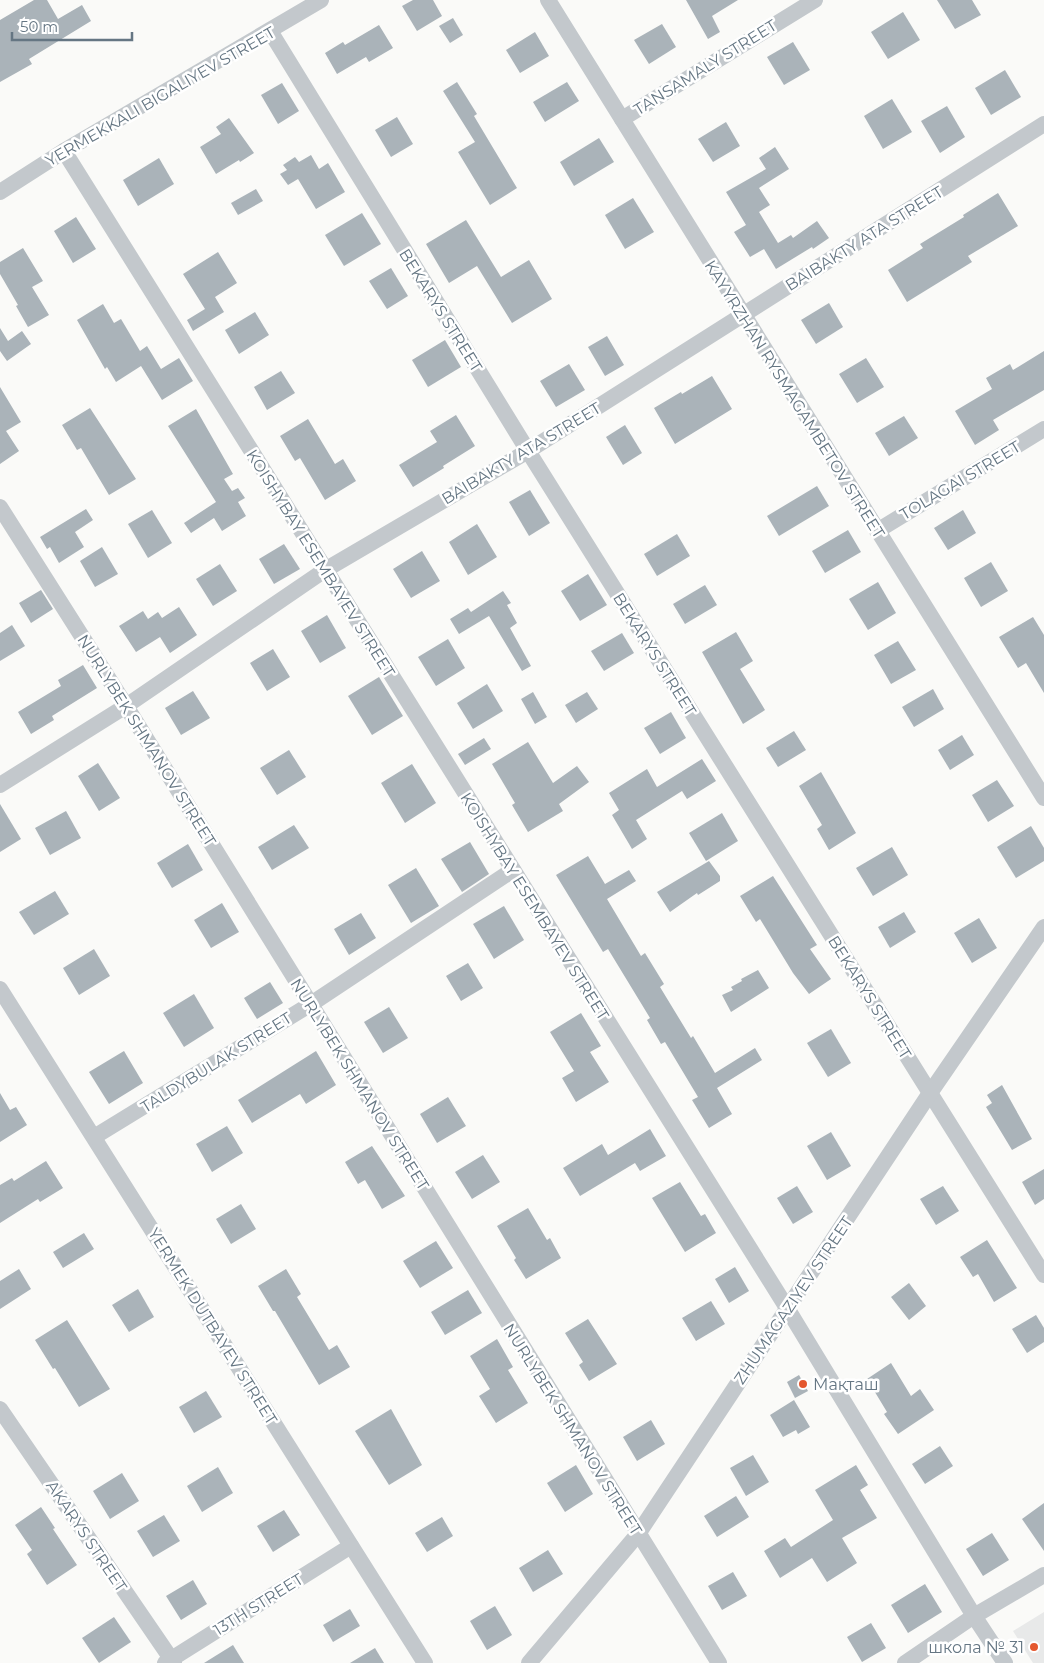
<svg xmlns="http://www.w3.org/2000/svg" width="1044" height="1663" viewBox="0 0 1044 1663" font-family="Montserrat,sans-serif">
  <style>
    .built { fill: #e8e9e9 }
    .building { fill: #aab3b9 }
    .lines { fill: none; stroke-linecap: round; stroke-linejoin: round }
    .minor { stroke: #c3c8cc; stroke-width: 16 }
    .poi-dot { fill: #e4572e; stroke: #fff; stroke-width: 2 }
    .labels { text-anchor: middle; stroke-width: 5; stroke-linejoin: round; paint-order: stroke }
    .street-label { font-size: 16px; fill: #657683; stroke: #fff }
    .poi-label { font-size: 16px; fill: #657683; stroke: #fff; text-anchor: start }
  </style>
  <rect width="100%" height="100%" fill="#fafaf8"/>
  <path class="built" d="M1044,1612V1663H1033L1013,1631Z"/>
  <g class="building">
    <path d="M34,0H47L58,19L82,5L91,21L29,59L32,64L0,82V20Z"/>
    <path d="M413,0H433L442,16L417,31L402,6Z"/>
    <path d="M686,0H738L712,16L720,32L708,39Z"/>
    <path d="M937,0H972L981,15L955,29Z"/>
    <path d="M903,12L920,40L888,59L871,32Z"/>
    <path d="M453,18L463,35L450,43L439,26Z"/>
    <path d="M662,24L676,47L649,64L634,40Z"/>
    <path d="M379,25L393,48L369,62L366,57L337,74L325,53L343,42L345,45Z"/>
    <path d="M535,32L549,56L520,73L506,50Z"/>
    <path d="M793,42L810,70L784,85L767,57Z"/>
    <path d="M1005,70L1021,97L991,115L975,88Z"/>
    <path d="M457,82L477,114L474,116L517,188L490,205L458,152L475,142L443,91Z"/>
    <path d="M567,82L579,101L545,122L533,102Z"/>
    <path d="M282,83L299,111L278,124L261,95Z"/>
    <path d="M892,99L912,132L883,149L864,116Z"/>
    <path d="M947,106L965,137L940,153L921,121Z"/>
    <path d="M397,117L413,144L391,157L375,130Z"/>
    <path d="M229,118L254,153L240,162L239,160L216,174L200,147L221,134L216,127Z"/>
    <path d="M726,122L740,146L713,162L698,139Z"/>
    <path d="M599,138L614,162L574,186L560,162Z"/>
    <path d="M775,147L789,169L759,188L770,205L759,212L778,243L791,235L793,238L817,221L829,238L813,249L812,247L776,269L764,249L750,257L734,232L746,225L726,192L766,169L759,158Z"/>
    <path d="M311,155L319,169L328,163L345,192L316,209L298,179L288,185L280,174L287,170L283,165L295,157L299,162Z"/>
    <path d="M159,158L174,184L138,206L123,180Z"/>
    <path d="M256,189L263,201L238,215L231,203Z"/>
    <path d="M998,193L1018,226L968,256L972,262L907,302L888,270L923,248L920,244L964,217L963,215Z"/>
    <path d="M633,198L654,232L625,249L605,215Z"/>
    <path d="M362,213L381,244L344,266L325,235Z"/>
    <path d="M76,217L96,249L73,263L54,231Z"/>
    <path d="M466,220L501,277L529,260L552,299L512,323L477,266L449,283L426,244Z"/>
    <path d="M23,248L43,281L32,287L49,315L28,327L16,306L18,305L0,274V262Z"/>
    <path d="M218,252L237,283L215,297L224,312L193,331L187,320L205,309L183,274Z"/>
    <path d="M391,268L408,296L387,309L369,281Z"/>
    <path d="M829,303L843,327L816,344L801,320Z"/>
    <path d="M103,304L114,323L121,319L140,351L147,346L161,369L179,358L193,381L162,400L141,366L116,382L107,367L105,369L77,320Z"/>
    <path d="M255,312L269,335L239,354L225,330Z"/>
    <path d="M0,328L8,341L22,331L31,344L7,361L0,351Z"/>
    <path d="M607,336L624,365L605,376L588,347Z"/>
    <path d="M445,340L461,367L428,387L412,360Z"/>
    <path d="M1044,351V390L993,420L999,430L975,445L955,411L992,389L986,378L1010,364L1013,370Z"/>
    <path d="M866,358L884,387L857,403L839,374Z"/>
    <path d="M569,364L585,390L556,407L540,381Z"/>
    <path d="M281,371L295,393L267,410L254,387Z"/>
    <path d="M712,376L732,409L675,444L654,408L681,392L682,394Z"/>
    <path d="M0,387L21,422L6,431L19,451L0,464Z"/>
    <path d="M90,408L136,479L109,495L81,448L77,450L62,425Z"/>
    <path d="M196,409L233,474L224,479L232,491L238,488L245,498L238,502L246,516L222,531L214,518L191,533L184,523L216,502L168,426Z"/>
    <path d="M456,415L475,446L443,466L444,468L413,487L399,465L437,442L430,431Z"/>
    <path d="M904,416L918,438L889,456L875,433Z"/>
    <path d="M308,419L335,464L343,459L356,481L325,500L300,458L295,461L280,436Z"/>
    <path d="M625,425L642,453L623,465L606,437Z"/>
    <path d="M817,486L829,506L779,536L767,516Z"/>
    <path d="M530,490L550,523L529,536L509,502Z"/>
    <path d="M86,509L93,520L75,532L84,547L59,563L50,547L47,549L40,537Z"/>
    <path d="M152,510L172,543L148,558L128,524Z"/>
    <path d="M963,510L976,533L948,550L934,528Z"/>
    <path d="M477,524L497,557L468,575L449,542Z"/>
    <path d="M848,530L861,552L825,573L812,551Z"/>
    <path d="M677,534L690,556L657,576L644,554Z"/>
    <path d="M284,544L300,569L274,584L259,559Z"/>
    <path d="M102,547L118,574L95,587L80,561Z"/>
    <path d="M422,551L440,581L411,598L393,569Z"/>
    <path d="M991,562L1008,591L981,607L964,578Z"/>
    <path d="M220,564L237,591L213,606L196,579Z"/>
    <path d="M588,574L607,605L580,621L561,591Z"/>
    <path d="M878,582L896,613L868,630L849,599Z"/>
    <path d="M705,585L717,605L685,624L673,604Z"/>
    <path d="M41,590L53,609L31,623L19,603Z"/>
    <path d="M503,591L511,603L507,605L517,623L510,628L531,666L522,671L489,616L459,634L450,619L468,608L471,612Z"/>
    <path d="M179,607L197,635L170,653L160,637L136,652L119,626L143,611L148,619L158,612L162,618Z"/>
    <path d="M327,615L346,648L320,663L301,631Z"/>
    <path d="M1033,617L1044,635V693L1026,663L1018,668L999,637Z"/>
    <path d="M12,625L25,646L0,661V633Z"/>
    <path d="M736,632L753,661L740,669L765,710L743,724L702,652Z"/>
    <path d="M622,633L634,653L604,671L591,651Z"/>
    <path d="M448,639L465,668L436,686L418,657Z"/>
    <path d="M898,641L916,670L891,684L874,655Z"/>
    <path d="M273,649L290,677L267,691L250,663Z"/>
    <path d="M83,665L97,688L52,716L54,720L31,734L18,712L61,686L58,680Z"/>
    <path d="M379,677L403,716L372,735L348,696Z"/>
    <path d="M487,684L503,711L473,729L457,703Z"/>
    <path d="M933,689L944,709L914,727L902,707Z"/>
    <path d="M193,691L210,718L181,735L165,708Z"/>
    <path d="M533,692L547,717L535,724L521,699Z"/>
    <path d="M587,692L598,709L576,723L565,705Z"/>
    <path d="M671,712L686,738L660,754L644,728Z"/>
    <path d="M794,731L806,750L778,767L766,748Z"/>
    <path d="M962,735L974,755L950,770L938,750Z"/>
    <path d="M484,738L491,749L465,765L458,754Z"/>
    <path d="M528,742L553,783L577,766L589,782L559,804L563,811L528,832L512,805L515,803L492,764Z"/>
    <path d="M289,750L306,777L277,795L260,768Z"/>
    <path d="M702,759L716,781L687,799L682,791L636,820L647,839L632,849L612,815L619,810L609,793L647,769L657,787Z"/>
    <path d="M98,763L120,798L99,811L78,776Z"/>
    <path d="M412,764L436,803L405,823L381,783Z"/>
    <path d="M821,772L856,833L829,850L817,829L822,825L799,786Z"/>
    <path d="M997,780L1014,806L988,822L972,795Z"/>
    <path d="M0,804L21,839L0,852Z"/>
    <path d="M66,811L81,838L50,855L35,828Z"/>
    <path d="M722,813L738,841L706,861L689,833Z"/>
    <path d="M294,825L309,848L272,870L258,847Z"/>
    <path d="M1031,826L1044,848V861L1016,878L997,847Z"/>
    <path d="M470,842L489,874L462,892L441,859Z"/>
    <path d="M188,844L203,870L172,888L157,863Z"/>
    <path d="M892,847L908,875L873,896L856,868Z"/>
    <path d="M588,856L605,884L629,870L636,881L607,899L641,956L645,953L664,984L660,987L691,1038L693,1036L715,1073L755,1048L762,1060L717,1088L732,1114L709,1128L692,1100L698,1097L665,1042L661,1044L647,1020L650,1018L608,949L603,952L556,875Z"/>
    <path d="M709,861L720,876V881L698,895L697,893L670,912L657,892Z"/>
    <path d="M416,868L439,906L411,923L388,885Z"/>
    <path d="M773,876L817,945L810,949L831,979L809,994L793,973L760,919L756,922L740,896Z"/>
    <path d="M55,891L69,914L34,935L19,912Z"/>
    <path d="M222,903L239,932L211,948L194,920Z"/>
    <path d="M504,906L524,940L494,959L473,924Z"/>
    <path d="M904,912L916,932L890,948L878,927Z"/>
    <path d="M361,913L376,938L349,955L334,929Z"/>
    <path d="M979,918L997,948L972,963L954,933Z"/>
    <path d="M94,949L110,976L79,995L63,968Z"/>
    <path d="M468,963L483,988L461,1001L446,976Z"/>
    <path d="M758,970L769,988L731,1012L722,995L733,990L731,987L742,981L741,979Z"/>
    <path d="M270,982L283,1003L257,1019L244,998Z"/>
    <path d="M194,994L214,1028L184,1047L163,1013Z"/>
    <path d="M389,1007L408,1038L383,1053L364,1022Z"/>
    <path d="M581,1013L601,1046L590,1052L609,1082L576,1102L562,1078L574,1071L550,1032Z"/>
    <path d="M831,1029L851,1063L828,1077L807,1043Z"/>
    <path d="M124,1051L143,1083L109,1104L89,1072Z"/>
    <path d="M316,1051L336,1085L306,1104L300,1094L252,1123L238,1100Z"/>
    <path d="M1002,1085L1032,1139L1012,1150L986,1107L992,1103L987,1095Z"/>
    <path d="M0,1093L10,1110L16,1107L27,1125L0,1142Z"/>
    <path d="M448,1097L466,1126L437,1143L420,1114Z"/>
    <path d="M227,1126L243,1153L212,1172L196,1144Z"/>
    <path d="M650,1129L666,1156L640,1171L635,1163L580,1196L563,1168L602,1144L608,1155Z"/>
    <path d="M831,1132L851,1166L827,1180L807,1146Z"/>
    <path d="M372,1146L405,1196L382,1209L365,1180L358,1184L345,1162Z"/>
    <path d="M483,1155L500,1182L472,1199L455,1172Z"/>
    <path d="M46,1161L63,1188L40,1202L38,1199L0,1223V1185L12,1178L14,1181Z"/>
    <path d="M1044,1169V1199L1035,1205L1022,1182Z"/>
    <path d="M680,1182L701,1216L705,1214L716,1233L685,1252L652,1198Z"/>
    <path d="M797,1186L813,1212L793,1224L777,1198Z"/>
    <path d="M943,1186L959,1211L936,1225L920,1199Z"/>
    <path d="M241,1204L256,1229L231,1244L216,1219Z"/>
    <path d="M528,1208L547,1240L550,1238L561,1258L526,1279L514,1260L516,1258L497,1226Z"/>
    <path d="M84,1233L94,1249L63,1268L53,1252Z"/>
    <path d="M987,1240L1017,1288L994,1302L978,1274L973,1277L960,1257Z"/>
    <path d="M436,1241L453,1268L420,1288L403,1261Z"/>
    <path d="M735,1267L749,1291L729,1303L715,1279Z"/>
    <path d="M19,1269L31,1289L0,1309V1281Z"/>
    <path d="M286,1269L301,1294L297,1297L329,1350L337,1345L350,1367L319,1385L275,1311H273L258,1286Z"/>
    <path d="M909,1283L926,1306L909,1320L891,1297Z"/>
    <path d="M138,1289L154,1317L129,1332L112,1305Z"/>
    <path d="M468,1290L482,1313L445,1335L431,1312Z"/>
    <path d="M711,1301L725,1324L696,1341L682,1318Z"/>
    <path d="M1036,1315L1044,1328V1342L1027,1353L1012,1329Z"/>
    <path d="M588,1319L617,1364L589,1381L579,1365L583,1362L565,1333Z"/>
    <path d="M67,1320L110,1389L79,1407L55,1368L53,1369L35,1340Z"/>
    <path d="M497,1339L513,1367L508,1370L528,1403L496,1423L479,1396L490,1389L470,1356Z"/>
    <path d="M891,1363L911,1396L920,1389L934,1410L898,1434L884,1414L887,1412L867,1379Z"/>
    <path d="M799,1375L808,1391L795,1398L787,1382Z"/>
    <path d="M206,1391L222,1417L194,1433L179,1407Z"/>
    <path d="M794,1400L810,1427L798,1434L796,1430L783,1437L770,1415Z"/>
    <path d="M391,1409L422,1465L389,1485L355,1431Z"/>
    <path d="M651,1420L665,1444L637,1461L623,1437Z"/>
    <path d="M940,1446L953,1466L925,1484L912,1464Z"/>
    <path d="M753,1455L769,1482L746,1496L730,1468Z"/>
    <path d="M576,1465L593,1494L565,1512L547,1483Z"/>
    <path d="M856,1465L868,1485L860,1490L877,1518L842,1538L857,1563L827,1582L812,1558L780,1578L764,1551L785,1538L791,1547L833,1520L815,1490Z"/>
    <path d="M218,1467L233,1493L202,1512L187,1486Z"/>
    <path d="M122,1473L139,1501L110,1519L93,1491Z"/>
    <path d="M736,1496L749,1517L717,1537L704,1516Z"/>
    <path d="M1044,1503V1551L1022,1519Z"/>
    <path d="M41,1507L55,1528L53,1529L77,1565L47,1585L27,1554L32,1550L15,1525Z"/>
    <path d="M284,1510L300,1535L273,1552L257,1526Z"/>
    <path d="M164,1515L180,1541L153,1557L137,1531Z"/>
    <path d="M442,1517L453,1536L427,1552L415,1533Z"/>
    <path d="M992,1533L1009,1560L983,1576L966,1549Z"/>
    <path d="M548,1550L563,1574L533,1592L519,1568Z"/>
    <path d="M733,1572L747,1596L722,1610L708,1586Z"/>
    <path d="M193,1580L207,1604L181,1620L166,1596Z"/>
    <path d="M925,1584L942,1612L908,1633L891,1605Z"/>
    <path d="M495,1606L512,1635L487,1650L470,1621Z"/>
    <path d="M350,1609L360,1626L333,1642L323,1625Z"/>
    <path d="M114,1617L131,1642L99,1663L82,1638Z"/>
    <path d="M871,1623L886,1648L862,1662L847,1637Z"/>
    <path d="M233,1645L244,1663H204Z"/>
    <path d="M375,1648L384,1663H350Z"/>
  </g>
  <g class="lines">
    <g class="minor">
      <path d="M548,0L1044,798"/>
      <path d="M270,31L528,451L1044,1275"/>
      <path d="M622,119L815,0"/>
      <path d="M64,151L787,1308L974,1616L1005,1663"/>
      <path d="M0,192L64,151L321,0"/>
      <path d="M0,507L126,706L719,1663"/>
      <path d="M877,531L1044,429"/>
      <path d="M0,785L126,706L325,570L528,451L1044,124"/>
      <path d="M0,989L425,1663"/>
      <path d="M94,1137L311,1004L513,870"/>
      <path d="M0,1409L174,1663"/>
      <path d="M165,1663L351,1546"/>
      <path d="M529,1663L638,1534L930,1093L1044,927"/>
      <path d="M905,1663L974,1616L1044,1575"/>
    </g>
  </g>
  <g class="poi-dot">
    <circle cx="803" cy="1384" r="5"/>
    <circle cx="1034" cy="1647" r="5"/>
  </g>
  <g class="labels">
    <g class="street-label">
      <text transform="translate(705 67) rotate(-32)" y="6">TANSAMALY STREET</text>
      <text transform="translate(160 96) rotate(-30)" y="6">YERMEKKALI BIGALIYEV STREET</text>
      <text transform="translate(864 238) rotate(-32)" y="6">BAIBAKTY ATA STREET</text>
      <text transform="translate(441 310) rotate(58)" y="6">BEKARYS STREET</text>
      <text transform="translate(795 399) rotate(58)" y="6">KAYYRZHAN RYSMAGAMBETOV STREET</text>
      <text transform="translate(521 453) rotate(-31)" y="6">BAIBAKTY ATA STREET</text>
      <text transform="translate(960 480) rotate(-31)" y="6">TOLAGAI STREET</text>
      <text transform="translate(321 563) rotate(58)" y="6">KOISHYBAY ESEMBAYEV STREET</text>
      <text transform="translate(655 654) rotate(58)" y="6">BEKARYS STREET</text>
      <text transform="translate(147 740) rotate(58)" y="6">NURLYBEK SHMANOV STREET</text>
      <text transform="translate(535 906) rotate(58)" y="6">KOISHYBAY ESEMBAYEV STREET</text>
      <text transform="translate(870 997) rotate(58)" y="6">BEKARYS STREET</text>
      <text transform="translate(216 1062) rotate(-32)" y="6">TALDYBULAK STREET</text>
      <text transform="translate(360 1084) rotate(58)" y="6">NURLYBEK SHMANOV STREET</text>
      <text transform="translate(793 1300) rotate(-56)" y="6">ZHUMAGAZIYEV STREET</text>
      <text transform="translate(213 1326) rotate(58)" y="6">YERMEK DUTBAYEV STREET</text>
      <text transform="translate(573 1429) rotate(58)" y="6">NURLYBEK SHMANOV STREET</text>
      <text transform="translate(87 1536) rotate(56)" y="6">AKARYS STREET</text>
      <text transform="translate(258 1604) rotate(-32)" y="6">13TH STREET</text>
    </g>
    <g class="poi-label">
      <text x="813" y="1390">Мақташ</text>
      <text x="1024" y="1653" text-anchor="end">школа № 31</text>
    </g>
  </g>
  <path d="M12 32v8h120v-8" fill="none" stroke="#657683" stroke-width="2.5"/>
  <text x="20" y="32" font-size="15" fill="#657683" stroke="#ffffff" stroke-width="4" paint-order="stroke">50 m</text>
</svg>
